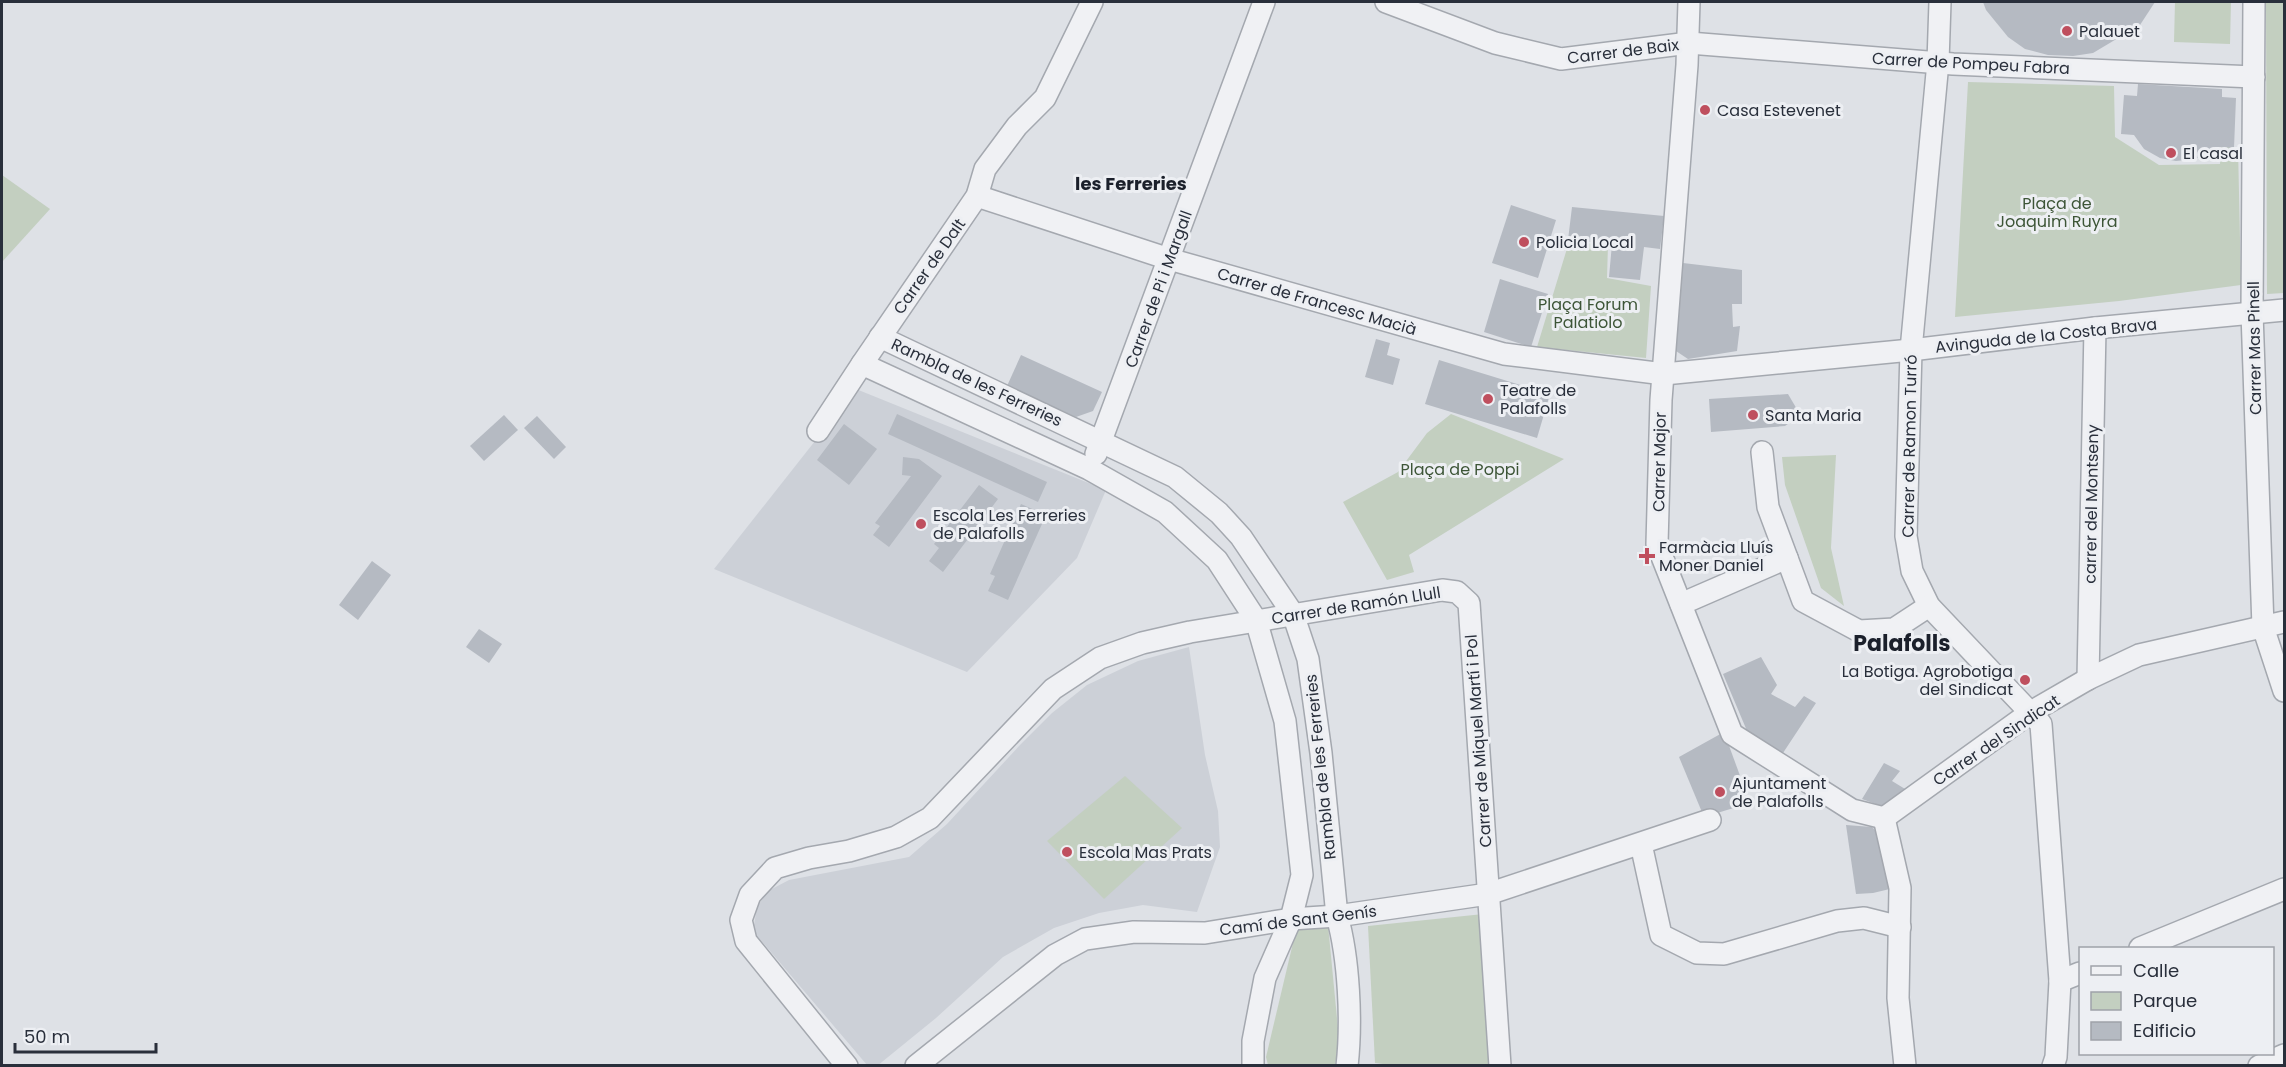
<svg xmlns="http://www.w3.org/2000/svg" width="2286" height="1067" viewBox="0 0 2286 1067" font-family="Poppins,sans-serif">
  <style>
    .built { fill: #ccd0d7 }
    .green { fill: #c3cfc0 }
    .building { fill: #b5bac2 }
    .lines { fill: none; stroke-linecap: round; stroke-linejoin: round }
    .street-casing { stroke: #a4a8af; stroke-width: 24 }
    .street { stroke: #f0f1f4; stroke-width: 21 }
    .poi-dot { fill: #bf4f5e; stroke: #edeff3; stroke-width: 2 }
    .labels { text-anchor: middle; stroke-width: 6; stroke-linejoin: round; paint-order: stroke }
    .poi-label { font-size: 16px; fill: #292f3b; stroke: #edeff3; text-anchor: start }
    .street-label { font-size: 16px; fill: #292f3b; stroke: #edeff3 }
    .park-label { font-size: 16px; fill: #3d5537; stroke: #edeff3 }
    .neighbourhood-label { font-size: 18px; font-weight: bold; fill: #1b202b; stroke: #edeff3 }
    .district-label { font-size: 22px; font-weight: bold; fill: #1b202b; stroke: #edeff3 }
  </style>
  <rect width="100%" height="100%" fill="#dee1e6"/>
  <g class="built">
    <path d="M856,389L1106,490L1077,558L967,672L714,569Z"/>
    <path d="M1189,647L1205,755L1218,811L1220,847L1197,912L1143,905L1099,913L1054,928L1003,957L936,1018L877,1066L867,1065L753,931L757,907L768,891L789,880L909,857L947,824L1020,745L1052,713L1087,685L1138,661Z"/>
  </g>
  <g class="green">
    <path d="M2175,2H2231L2230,44L2174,42Z"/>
    <path d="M2266,2H2284V293L2267,294Z"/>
    <path d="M1968,82L2114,86L2115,137L2159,165L2220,164L2221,147H2238L2241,285L2119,301L1955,317Z"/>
    <path d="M2,175L50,209L2,262Z"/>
    <path d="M1569,242L1608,245L1607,278L1651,286L1646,358L1537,347Z"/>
    <path d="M1451,414L1564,459L1409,555L1414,572L1387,580L1343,502L1398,472L1427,433Z"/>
    <path d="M1836,455L1831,548L1844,606L1821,588L1785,485L1782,457Z"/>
    <path d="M1125,776L1182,828L1104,899L1047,841Z"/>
    <path d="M1493,913L1511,1065L1399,1066L1375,1063L1368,926Z"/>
    <path d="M1328,925L1339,1039L1335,1065H1268L1266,1057L1297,926Z"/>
  </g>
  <g class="building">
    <path d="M1983,2H2155L2140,25L2093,53L2073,56L2048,55L2025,49L2008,37L1986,10Z"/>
    <path d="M2138,84L2222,89V97L2236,98L2234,148L2221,147L2195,159L2176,161L2160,158L2144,149L2134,135L2121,134L2124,95L2137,96Z"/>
    <path d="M1511,205L1556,220L1538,278L1492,263Z"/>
    <path d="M1572,207L1664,216L1660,249L1644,247L1640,280L1609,277L1612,244L1568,240Z"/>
    <path d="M1683,263L1742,270V304H1732L1733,327L1740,326L1737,351L1688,359L1676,351Z"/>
    <path d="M1500,279L1548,294L1531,347L1484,332Z"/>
    <path d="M1376,339L1390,343L1387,355L1400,359L1393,385L1365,377Z"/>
    <path d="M1021,355L1102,392L1093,411L1076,417L1007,386Z"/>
    <path d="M1439,360L1550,394L1537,438L1425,404Z"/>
    <path d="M1788,394L1798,411L1795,419L1785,426L1711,432L1709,399Z"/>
    <path d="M897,414L1047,482L1038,502L888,434Z"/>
    <path d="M504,415L518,430L484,461L470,446Z"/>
    <path d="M537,416L566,447L554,459L524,428Z"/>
    <path d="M844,424L877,449L849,485L817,460Z"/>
    <path d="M903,457L919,459L942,476L889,547L873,535L880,526L875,523L911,476L902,475Z"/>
    <path d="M979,485L998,499L943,572L929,561L939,548L934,544Z"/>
    <path d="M1021,504L1046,515L1008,600L988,591L995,576L990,574Z"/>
    <path d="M372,561L391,575L358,620L339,605Z"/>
    <path d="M479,629L502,644L489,663L466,647Z"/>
    <path d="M1761,657L1777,685L1771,694L1795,707L1804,696L1816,703L1781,756L1750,738L1723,674Z"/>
    <path d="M1724,732L1750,803L1704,817L1679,757Z"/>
    <path d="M1884,763L1900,771L1892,781L1910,792L1895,802L1881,806L1862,799Z"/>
    <path d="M1846,825L1872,827L1878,833L1894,888L1873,893L1856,894Z"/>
  </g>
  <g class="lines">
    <defs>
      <g id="street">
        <path d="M1092,2L1045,98L1017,126L985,169L977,196L862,364L1089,469L1165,512L1217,560L1256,620L1285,721L1302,875L1291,919L1265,978L1253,1041V1066"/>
        <path d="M1386,2L1495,43L1561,59L1689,43L1953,64L2254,77"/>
        <path d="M1689,2L1687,65L1661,400L1657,544L1732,734L1852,810L1884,818"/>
        <path d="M1940,2L1938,62L1911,350L1906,536L1912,571L1929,606L2041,724L2060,981L2056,1057L2053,1066"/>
        <path d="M2254,2L2252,313L2263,627L2284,691"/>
        <path d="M977,196L1169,259L1504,354L1664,374L1911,350L2095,328L2284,310"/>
        <path d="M880,337L1175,477L1219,513L1241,537L1293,614L1308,659L1321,753L1337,916C1349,958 1352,1022 1347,1066"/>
        <path d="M818,431L862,364"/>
        <path d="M1762,452L1768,507L1803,601L1859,631L1894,629L1929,606"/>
        <path d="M1096,454L1264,2"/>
        <path d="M1681,604L1787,558"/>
        <path d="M2088,679L2095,328"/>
        <path d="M1884,818L2031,712L2088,679L2139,655L2284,622"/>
        <path d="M1884,818L1900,888L1898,998L1905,1066"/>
        <path d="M1641,844L1661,935L1697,953L1724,954L1837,921L1864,918L1900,927"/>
        <path d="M2140,948L2284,889"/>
        <path d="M2060,981L2080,973"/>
        <path d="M847,1066L746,941L741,920L750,895L775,868L809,858L849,851L896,837L930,818L1053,689L1100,658L1142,643L1190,632L1442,590L1457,592L1469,603L1500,1066"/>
        <path d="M916,1066L1055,955L1085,939L1134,932L1205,933L1291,919L1337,916L1488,894L1710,820"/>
        <path d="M2259,1066L2284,1055"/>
      </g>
    </defs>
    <use href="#street" class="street-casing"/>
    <use href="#street" class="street"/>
  </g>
  <g class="poi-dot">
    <circle cx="2067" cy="31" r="6"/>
    <circle cx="1705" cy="110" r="6"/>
    <circle cx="2171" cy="153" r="6"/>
    <circle cx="1524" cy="242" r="6"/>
    <circle cx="1488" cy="399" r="6"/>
    <circle cx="1753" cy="415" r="6"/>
    <circle cx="921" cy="524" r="6"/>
    <path d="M1644 547h6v6h6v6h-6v6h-6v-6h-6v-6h6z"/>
    <circle cx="2025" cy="680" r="6"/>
    <circle cx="1720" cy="792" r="6"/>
    <circle cx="1067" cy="852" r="6"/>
  </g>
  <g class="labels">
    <g class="poi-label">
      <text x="2079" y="37">Palauet</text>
      <text x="1717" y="116">Casa Estevenet</text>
      <text x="2183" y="159">El casal</text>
      <text x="1536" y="248">Policia Local</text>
      <text x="1500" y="396">Teatre de<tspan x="1500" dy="18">Palafolls</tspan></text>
      <text x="1765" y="421">Santa Maria</text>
      <text x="933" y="521">Escola Les Ferreries<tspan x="933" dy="18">de Palafolls</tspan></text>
      <text x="1659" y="553">Farmàcia Lluís<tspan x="1659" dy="18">Moner Daniel</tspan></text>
      <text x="2013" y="677" text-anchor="end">La Botiga. Agrobotiga<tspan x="2013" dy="18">del Sindicat</tspan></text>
      <text x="1732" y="789">Ajuntament<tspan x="1732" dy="18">de Palafolls</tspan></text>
      <text x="1079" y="858">Escola Mas Prats</text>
    </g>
    <g class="street-label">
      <text transform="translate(1623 51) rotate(-7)" y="6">Carrer de Baix</text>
      <text transform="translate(1971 63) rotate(3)" y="6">Carrer de Pompeu Fabra</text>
      <text transform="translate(929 266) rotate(-55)" y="6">Carrer de Dalt</text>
      <text transform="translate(1158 289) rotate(-70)" y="6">Carrer de Pi i Margall</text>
      <text transform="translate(1317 301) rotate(16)" y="6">Carrer de Francesc Macià</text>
      <text transform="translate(2046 335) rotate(-6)" y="6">Avinguda de la Costa Brava</text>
      <text transform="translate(2254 348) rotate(-91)" y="6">Carrer Mas Pinell</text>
      <text transform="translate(977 382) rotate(25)" y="6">Rambla de les Ferreries</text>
      <text transform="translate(1909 446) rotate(-89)" y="6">Carrer de Ramon Turró</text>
      <text transform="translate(1659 462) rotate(-89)" y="6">Carrer Major</text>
      <text transform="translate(2091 504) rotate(-89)" y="6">carrer del Montseny</text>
      <text transform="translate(1356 605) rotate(-9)" y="6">Carrer de Ramón Llull</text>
      <text transform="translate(1996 740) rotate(-34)" y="6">Carrer del Sindicat</text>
      <text transform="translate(1478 741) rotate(-94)" y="6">Carrer de Miquel Martí i Pol</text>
      <text transform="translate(1320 767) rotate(-96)" y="6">Rambla de les Ferreries</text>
      <text transform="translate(1298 920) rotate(-7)" y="6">Camí de Sant Genís</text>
    </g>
    <g class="park-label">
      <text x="2057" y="209">Plaça de<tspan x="2057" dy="18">Joaquim Ruyra</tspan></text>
      <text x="1588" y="310">Plaça Forum<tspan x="1588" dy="18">Palatiolo</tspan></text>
      <text x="1460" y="475">Plaça de Poppi</text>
    </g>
    <g class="neighbourhood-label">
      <text x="1131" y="190">les Ferreries</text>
    </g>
    <g class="district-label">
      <text x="1902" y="651">Palafolls</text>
    </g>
  </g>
  <rect width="2286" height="1067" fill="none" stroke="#292f3b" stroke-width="6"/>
  <rect x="2079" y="947" width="195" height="108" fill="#edeff3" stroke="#9fa2a9" stroke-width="1.5"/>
  <rect x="2091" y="966" width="30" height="9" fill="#f0f1f4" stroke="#9fa2a9" stroke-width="1.5"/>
  <text x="2133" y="977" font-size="18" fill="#292f3b">Calle</text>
  <rect x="2091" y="992" width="30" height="18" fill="#c3cfc0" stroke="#9fa2a9" stroke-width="1.5"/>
  <text x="2133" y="1007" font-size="18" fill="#292f3b">Parque</text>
  <rect x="2091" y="1022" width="30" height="18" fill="#b5bac2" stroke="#9fa2a9" stroke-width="1.5"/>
  <text x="2133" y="1037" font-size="18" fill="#292f3b">Edificio</text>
  <path d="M15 1043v9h141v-9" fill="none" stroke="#292f3b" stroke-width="3"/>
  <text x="24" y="1043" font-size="18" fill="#292f3b" stroke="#edeff3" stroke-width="4.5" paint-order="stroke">50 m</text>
</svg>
